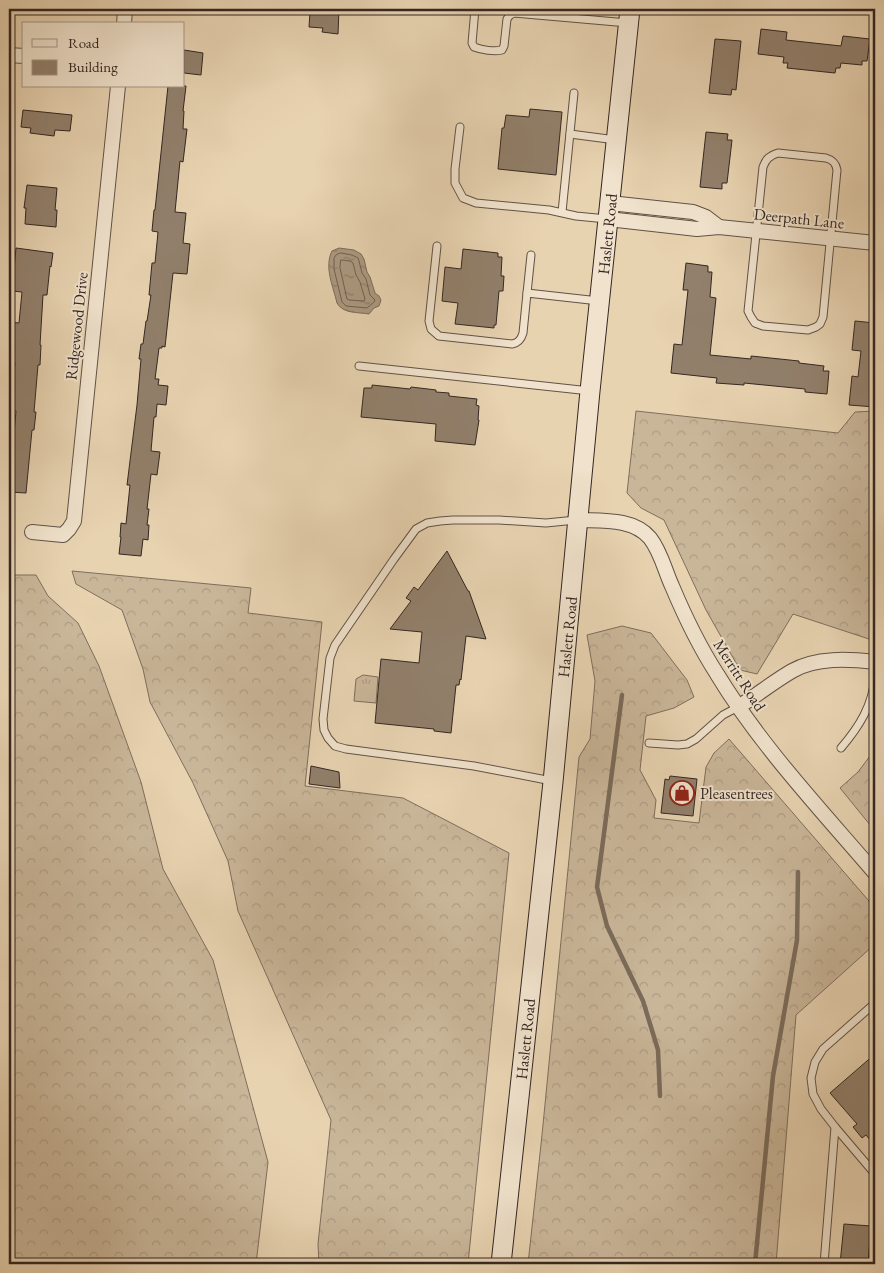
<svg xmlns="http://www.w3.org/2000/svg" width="884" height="1273" viewBox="0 0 884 1273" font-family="'EB Garamond',serif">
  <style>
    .grass { fill: url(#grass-tufts); stroke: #7e6e5e }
    .forest { fill: url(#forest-crowns); stroke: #7e6e5e }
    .water { fill: url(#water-ripples); stroke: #7b6b5a }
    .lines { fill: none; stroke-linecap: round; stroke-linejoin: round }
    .shore { stroke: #706051; stroke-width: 1 }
    .stream { stroke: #7b6b5a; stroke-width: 4.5 }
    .building { fill: #92806c; stroke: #342722 }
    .service-casing { stroke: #615246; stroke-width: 9 }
    .minor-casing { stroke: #615246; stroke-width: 16 }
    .secondary-casing { stroke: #342722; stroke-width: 21 }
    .service { stroke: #f0e2cc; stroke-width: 7 }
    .minor { stroke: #f0e2cc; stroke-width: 14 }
    .secondary { stroke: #f0e2cc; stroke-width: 19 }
    .labels { text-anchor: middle; stroke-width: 4; stroke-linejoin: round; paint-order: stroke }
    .street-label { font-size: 16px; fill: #342722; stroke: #f0e2cc }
    .poi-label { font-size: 16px; fill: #342722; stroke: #f0e2cc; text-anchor: start }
  </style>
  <defs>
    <pattern id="grass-tufts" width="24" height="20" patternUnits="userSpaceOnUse" patternTransform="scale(1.25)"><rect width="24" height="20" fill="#c9b699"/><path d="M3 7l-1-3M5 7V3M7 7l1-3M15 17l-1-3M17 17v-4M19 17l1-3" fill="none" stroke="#ad9c84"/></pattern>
    <pattern id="forest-crowns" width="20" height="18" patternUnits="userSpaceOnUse" patternTransform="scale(1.25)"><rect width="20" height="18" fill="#c9b699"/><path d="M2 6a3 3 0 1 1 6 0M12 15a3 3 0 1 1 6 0" fill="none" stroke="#ad9c84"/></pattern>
    <pattern id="water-ripples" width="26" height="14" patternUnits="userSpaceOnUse" patternTransform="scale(1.25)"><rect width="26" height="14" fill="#ab9980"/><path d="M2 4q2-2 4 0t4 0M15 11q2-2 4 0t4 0" fill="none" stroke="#8c7d68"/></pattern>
  </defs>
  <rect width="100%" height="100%" fill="#e8d3b1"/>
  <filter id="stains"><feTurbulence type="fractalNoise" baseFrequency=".004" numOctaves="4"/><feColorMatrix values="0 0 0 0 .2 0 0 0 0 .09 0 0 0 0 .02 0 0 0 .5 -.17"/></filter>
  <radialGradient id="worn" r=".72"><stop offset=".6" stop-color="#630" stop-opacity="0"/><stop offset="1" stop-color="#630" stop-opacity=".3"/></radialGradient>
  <path class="grass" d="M363,675L378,677L376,703L354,701L356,679Z"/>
  <g class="forest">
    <path d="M636,411L838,433L855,412L875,411V641L793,614L757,674L740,670L706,610L664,520L641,508L627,493Z"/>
    <path d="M72,571L251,588L248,613L322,622L305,786L403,798L509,853L468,1264H319L318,1244L331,1120L238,911L228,861L193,783L150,702L143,669L122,610L76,584Z"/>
    <path d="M9,575H36L48,596L78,623L99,666L141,782L163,869L213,960L268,1162L256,1264H9Z"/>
    <path d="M622,626L651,633L687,680L694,697L674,708L646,716L640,770L656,800L654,818L699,823L706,767L714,753L729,739L875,908V944L796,1015L776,1264H528L542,1135L579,757L590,739L595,681L587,635Z"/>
    <path d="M870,756L875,759V831L840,788L858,772Z"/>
  </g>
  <path class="water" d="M339,248L354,250L361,254L364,259L367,272L370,277L375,293L379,296L381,300L379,306L374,308L369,314C358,312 343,314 337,303C333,286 324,267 332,251Z"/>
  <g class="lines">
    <g class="shore">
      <path d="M341,253L352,255L358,258L359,261L362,273L366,279L370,295L375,300L374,302L367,308L346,306L342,302L334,269V258L336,255Z"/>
      <path d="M341,260L350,261L353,263L356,275L360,282L365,299L364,301L349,300L347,299L340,268Z"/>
    </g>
    <g class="stream">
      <path d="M622,695L597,887L607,926L643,1001L658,1050L660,1096"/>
      <path d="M755,1264L773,1076L797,940L798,872"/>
    </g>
  </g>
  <g class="building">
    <path d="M326,9H339L338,34L322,32L323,28L309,27L310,12L326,13Z"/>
    <path d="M761,29L787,32L786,40L841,46L843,36L870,39L867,61H862V65L841,63L840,68H836L835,73L787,68L788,63H783L784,57L758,54Z"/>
    <path d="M715,39L741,41L736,90L732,89L731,95L709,93Z"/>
    <path d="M184,50L203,53L201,75L184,73Z"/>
    <path d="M168,86H186L183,111H184L183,129H187L183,162L180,161L175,212L186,213L183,243L190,244L187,274L173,273L165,347L162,346V348H159L155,379H159L158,385L168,386L166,405L157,404L156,417H154L151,451L160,452L157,475L151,474L147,509H149L147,525H149L148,540L143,539L141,556L119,554L121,537H120L121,523L126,524L130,485H127L137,405L141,359H139L141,344H143L146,321H147L151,295H149L152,263H155L158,232L152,231L154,210H155Z"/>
    <path d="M530,109L562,112L556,175L498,169L502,128H504L506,115L529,117Z"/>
    <path d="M23,110L72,115L70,131L55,130L54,136L30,133L31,128L21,127Z"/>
    <path d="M706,132L728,134L727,140H732L727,183H722V189L700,187Z"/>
    <path d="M27,185L57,188L55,210H57L56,227L25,224L26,208H24Z"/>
    <path d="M16,248L53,253L51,267L50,266L47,295H43L40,345H41L40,365H38L34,412H36L34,430H32L26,493L9,492V445H13L16,411L10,410L15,363L9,362V322L19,323L22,292L12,291Z"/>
    <path d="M463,249L498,253V257H502L501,276H504L503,291H499L496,325H494V328L455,324L458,303L442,301L445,267L461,269Z"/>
    <path d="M686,263L708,266V272H712L710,297L716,298L710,355L751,359V356L799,361V363L824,366L823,371H829L827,394L805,392V389L744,383V385L716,383L717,378L671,373L674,344L682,345L688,290H683Z"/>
    <path d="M855,321L875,323V407L849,405L852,376L858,377L861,351L852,350Z"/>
    <path d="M372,385L410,389L411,387L428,389L436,390V392L449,393V396L477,399L476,405L479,406L478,420H479L475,445L435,441L436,424L361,417L364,388H372Z"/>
    <path d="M447,551L468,591H469L486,639L466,636L461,680L460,679L459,685H456L451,733L434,731V729L375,723L381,659L419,663L422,632L390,629L411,601L406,598L414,587L418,590Z"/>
    <path d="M311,766L339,772L340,788L309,784Z"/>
    <path d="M670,776L697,779L693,816L661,813L665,779L669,780Z"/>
    <path d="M875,1054V1146L866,1135L862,1138L853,1127L857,1124L830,1093Z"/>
    <path d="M844,1224L871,1226L868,1264H840Z"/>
  </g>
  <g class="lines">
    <defs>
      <g id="service">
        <path d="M475,9L472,43L474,47C482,50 494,52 502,50L504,46L507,19L510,15L514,13L628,23"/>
        <path d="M460,127L455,169V183L463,198L476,203L549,210L576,216L607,219"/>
        <path d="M570,134L616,140"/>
        <path d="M778,153L826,158C833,160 836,163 837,170L823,317L820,324L816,327L808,330L763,326L755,323L751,317L748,311L763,167C766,159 769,156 778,153Z"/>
        <path d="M562,212L574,93"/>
        <path d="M437,246L429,321L431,329L439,336L512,344C518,343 521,340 523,333L527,293L599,301"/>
        <path d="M527,293L531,255"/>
        <path d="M359,366L590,391"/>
        <path d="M649,743L678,745L687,744L696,739L723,715L738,707"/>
        <path d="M841,748C859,727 873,705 875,676"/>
        <path d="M552,781L474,766L346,749L335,746L328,738L324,730L323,719L330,658L335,645L394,559L416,529L427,523L440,521L453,520H499L546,523L576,520"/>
        <path d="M835,1127L875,1174"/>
        <path d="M824,1264L835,1127L821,1109L813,1094L811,1078L815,1062L823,1049L875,1003"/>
      </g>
      <g id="minor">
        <path d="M124,24L125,9"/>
        <path d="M9,55L24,56"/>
        <path d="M610,203L693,212L706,217L719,227"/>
        <path d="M608,219L697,229L719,227L875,243"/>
        <path d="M578,520C602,521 633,518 650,538C661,552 665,571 672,586C685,617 699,646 717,674C760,745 821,810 875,873"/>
        <path d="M32,532L63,535L69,529L74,521L118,86"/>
        <path d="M738,707C756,696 773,682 792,671C816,657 849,659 875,662"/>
      </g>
      <path id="secondary" d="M501,1264L553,782L590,391L630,9"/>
    </defs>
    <use href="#service" class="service-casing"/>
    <use href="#minor" class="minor-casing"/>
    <use href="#secondary" class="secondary-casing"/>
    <use href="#service" class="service"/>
    <use href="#minor" class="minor"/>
    <use href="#secondary" class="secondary"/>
  </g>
  <defs>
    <symbol id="shop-ring" viewBox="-11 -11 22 22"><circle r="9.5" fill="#f0e2cc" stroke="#8f2418" stroke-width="1.5"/><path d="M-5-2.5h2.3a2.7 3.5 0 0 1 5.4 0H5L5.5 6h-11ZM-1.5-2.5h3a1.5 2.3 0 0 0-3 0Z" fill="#8f2418"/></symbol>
  </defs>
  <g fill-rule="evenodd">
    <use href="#shop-ring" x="668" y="779" width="28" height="28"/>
  </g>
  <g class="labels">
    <g class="street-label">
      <text transform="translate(799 218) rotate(6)" y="6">Deerpath Lane</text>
      <text transform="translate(607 234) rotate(-84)" y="6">Haslett Road</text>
      <text transform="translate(76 326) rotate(-84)" y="6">Ridgewood Drive</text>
      <text transform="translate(567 637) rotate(-84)" y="6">Haslett Road</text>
      <text transform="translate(740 675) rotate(57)" y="6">Merritt Road</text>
      <text transform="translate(525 1039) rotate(-84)" y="6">Haslett Road</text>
    </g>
    <g class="poi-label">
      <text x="700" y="799">Pleasentrees</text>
    </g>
  </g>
  <rect width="884" height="1273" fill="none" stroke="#e8d3b1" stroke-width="30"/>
  <rect x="10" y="10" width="864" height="1253" fill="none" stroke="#342722" stroke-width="2.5"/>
  <rect x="15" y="15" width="854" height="1243" fill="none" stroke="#342722"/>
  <rect x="22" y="22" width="162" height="65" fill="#f0e2cc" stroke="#a59788"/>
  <rect x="32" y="39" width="25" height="8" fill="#f0e2cc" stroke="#a59788"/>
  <text x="68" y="48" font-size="15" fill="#342722">Road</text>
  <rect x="32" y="60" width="25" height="15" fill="#92806c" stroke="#a59788"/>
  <text x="68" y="72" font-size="15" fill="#342722">Building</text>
  <rect width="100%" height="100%" filter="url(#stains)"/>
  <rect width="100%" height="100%" fill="url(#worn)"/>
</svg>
